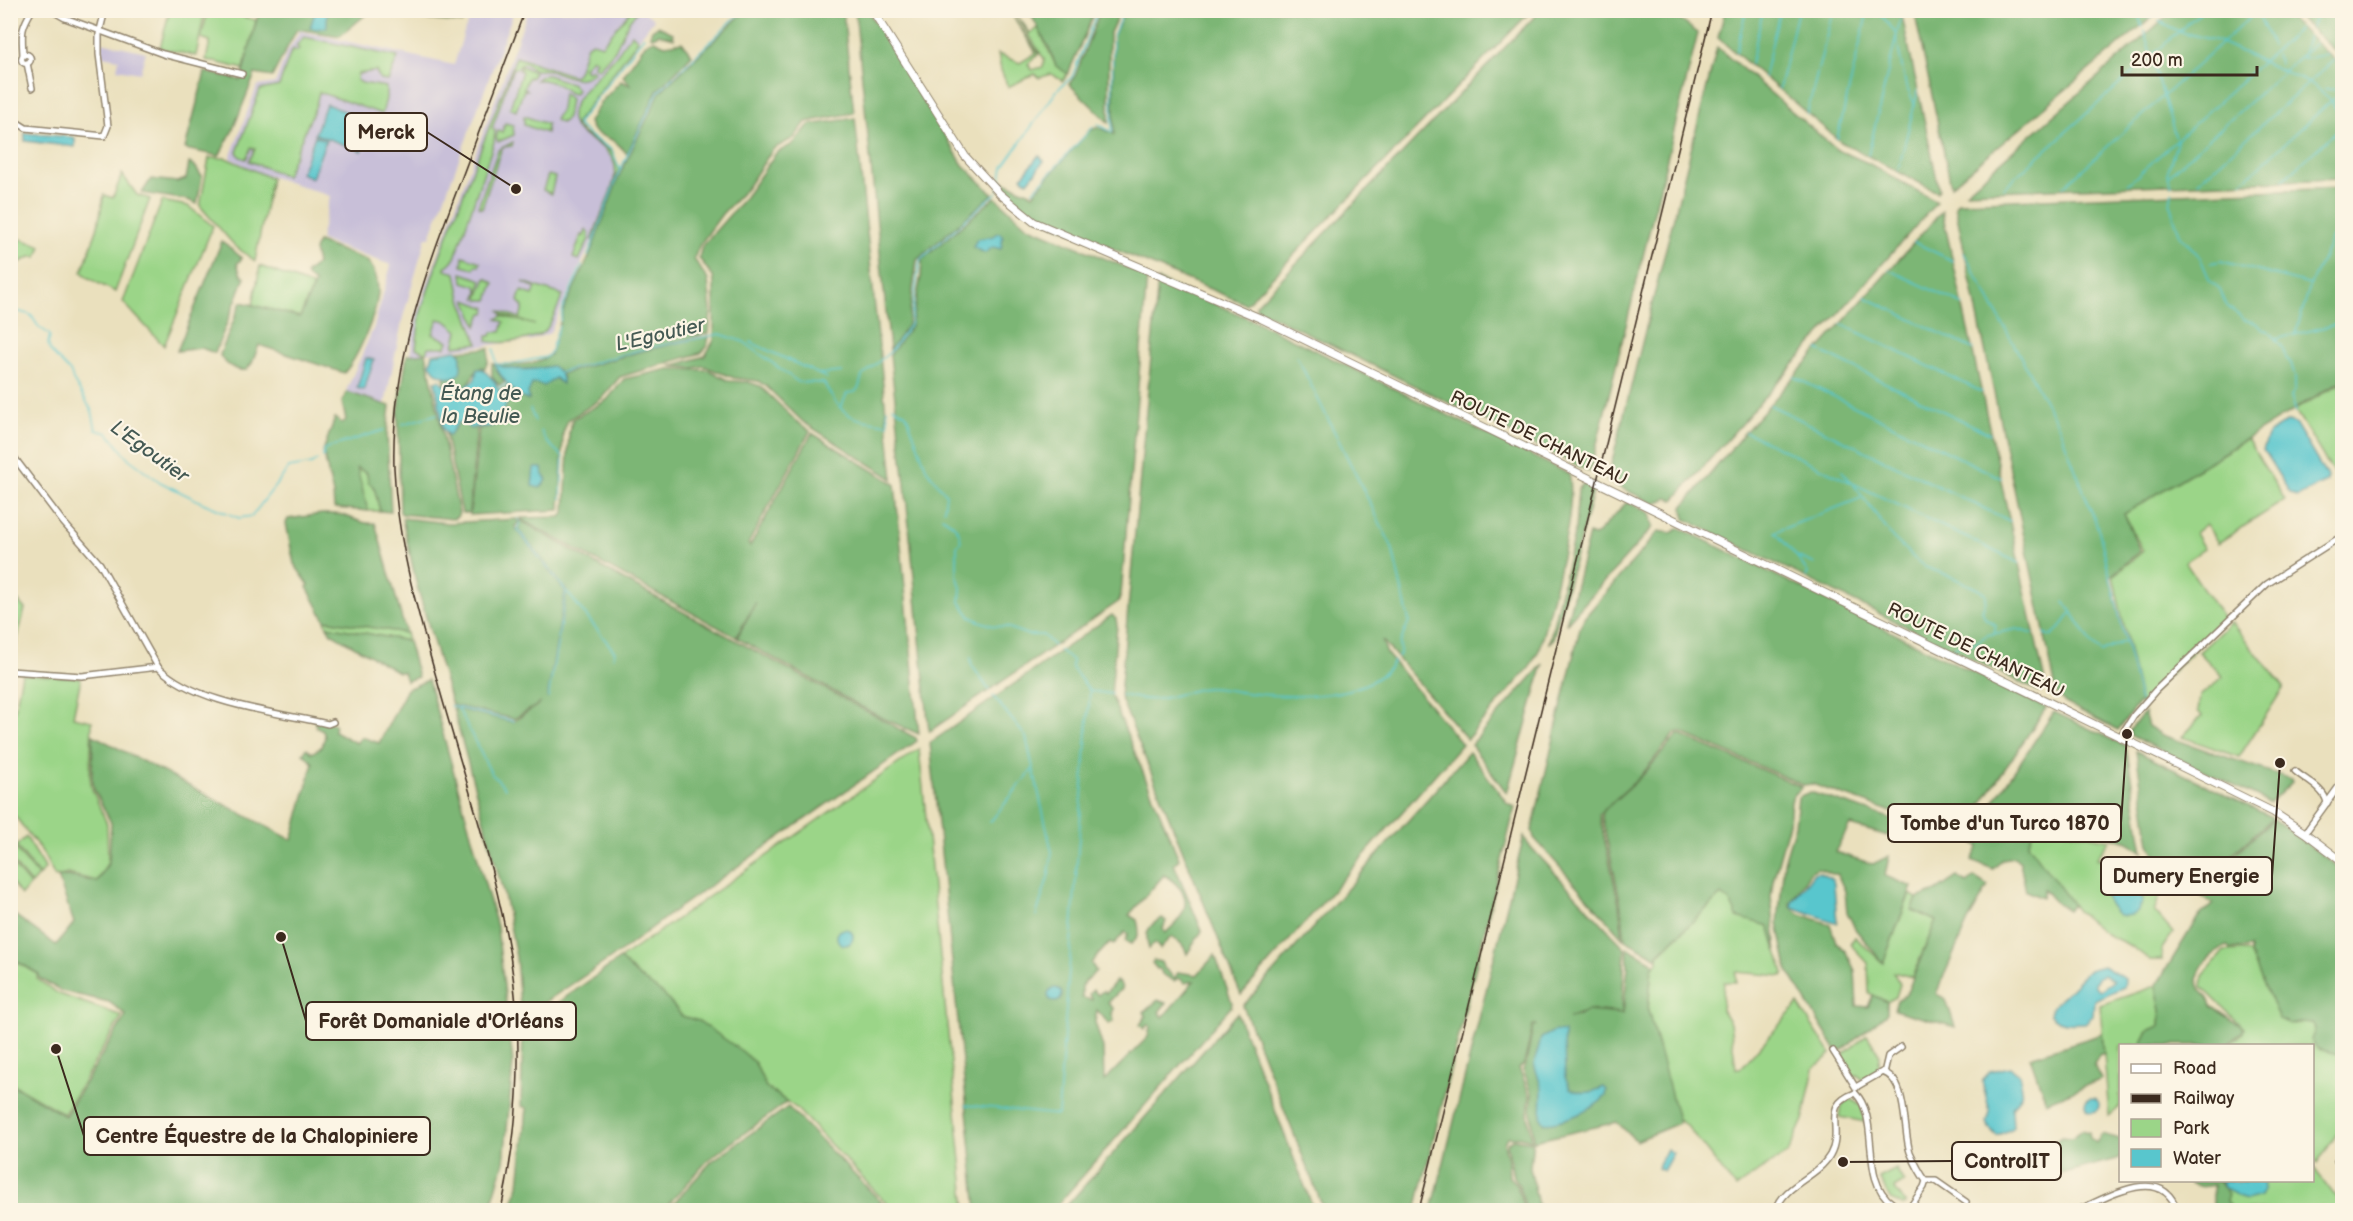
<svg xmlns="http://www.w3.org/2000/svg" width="2353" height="1221" viewBox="0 0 2353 1221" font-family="'Balsamiq Sans',sans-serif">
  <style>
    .industrial { fill: #c8bfd8 }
    .green { fill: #9bd588; stroke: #6b8053; stroke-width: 1.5 }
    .forest { fill: #7cb674; stroke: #5c7049; stroke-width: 1.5 }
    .water { fill: #58c6cd; stroke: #4a7876; stroke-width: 1.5; fill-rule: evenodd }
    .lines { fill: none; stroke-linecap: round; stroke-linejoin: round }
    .stream { stroke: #58c6cd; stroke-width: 1.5 }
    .minor-casing { stroke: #92856e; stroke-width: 8 }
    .secondary-casing { stroke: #92856e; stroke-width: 9 }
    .minor { stroke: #fff; stroke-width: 5 }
    .secondary { stroke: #fff; stroke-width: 7 }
    .rail { stroke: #3b2a1e; stroke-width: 1.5 }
    .labels { text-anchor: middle; stroke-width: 4.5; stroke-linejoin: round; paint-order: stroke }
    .street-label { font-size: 18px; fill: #3b2a1e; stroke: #fcf5e5 }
    .water-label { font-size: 20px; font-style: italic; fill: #445953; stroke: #fcf5e5 }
    .leader { fill: none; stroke: #3b2a1e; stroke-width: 2 }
    .callout-dot { fill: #3b2a1e; stroke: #fcf5e5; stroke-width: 2 }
    .callout { fill: #fcf5e5; stroke: #3b2a1e; stroke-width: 2 }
    .callout-label { font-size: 20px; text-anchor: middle; font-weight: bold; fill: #3b2a1e }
  </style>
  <rect width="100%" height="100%" fill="#fcf5e5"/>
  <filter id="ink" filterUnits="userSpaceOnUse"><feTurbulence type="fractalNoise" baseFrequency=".0167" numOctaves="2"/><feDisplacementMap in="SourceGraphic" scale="12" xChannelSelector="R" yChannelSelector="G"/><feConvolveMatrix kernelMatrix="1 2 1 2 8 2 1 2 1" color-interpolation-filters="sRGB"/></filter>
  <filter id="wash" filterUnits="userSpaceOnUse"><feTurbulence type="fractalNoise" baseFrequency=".008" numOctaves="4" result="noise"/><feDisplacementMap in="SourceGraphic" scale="24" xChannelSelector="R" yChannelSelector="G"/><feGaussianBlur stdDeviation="1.35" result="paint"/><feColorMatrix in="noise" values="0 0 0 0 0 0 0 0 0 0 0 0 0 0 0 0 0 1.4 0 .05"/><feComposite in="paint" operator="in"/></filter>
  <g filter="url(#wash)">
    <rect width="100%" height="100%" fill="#eae0bd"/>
    <g class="industrial">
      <path d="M474,11H514L430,237H426L403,317L385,404L346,391L374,327L391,265L320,240L330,196L258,172L230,158L257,86L275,83L286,54L300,31L454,65L465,29Z"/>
      <path d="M528,11H643L654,19L575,124L581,132L612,152L619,169L592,241L550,333L532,340L410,355L417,314L426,287Z"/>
      <path d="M101,42L146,52L140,73L117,69L119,59L102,56Z"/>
    </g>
    <g class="green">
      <path d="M631,10L637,11L629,21L615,50L598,69L593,65L596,61L592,58L584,68L587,72L591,69L594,72C580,85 565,75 549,70C544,69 539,71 535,70C530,68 528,64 523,63L516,69L513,68L492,129L495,130L494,142L455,258L445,268V270L456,273L461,299L478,343L454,346L458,331L446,321L438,319L433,334L448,341L446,347H428L426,353L416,348L420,315L437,263L516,57L574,76L578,72L587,45L593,42L602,45Z"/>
      <path d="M163,11H205L196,56L160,48L169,13Z"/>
      <path d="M208,11H220L256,20L244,69L206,60L210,41L201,38Z"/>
      <path d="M1010,11L1039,54L1028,64L1032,70L1043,67L1044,59L1014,11L1030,33L1038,28L1056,66L1068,73L1063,81L1051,74L1039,78L1035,74L1008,87L1001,70L998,54L1020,63L1036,53Z"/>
      <path d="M632,34L638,40L575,124L581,132L612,152L619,169L592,241C596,221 617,188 615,167C611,139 568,141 572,113C575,89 614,66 626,40L629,39Z"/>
      <path d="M304,37L398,57L388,81L380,80L376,71L358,74L357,80L362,83L386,87V99L382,114L319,92L316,105L286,176L249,161L255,149L251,148L246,159L240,157L237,152L260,90L279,86L290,54L293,49L297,51L299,49L296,46Z"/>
      <path d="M521,66L534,72L531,78L528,77L524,88L527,90H524L516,111L510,108L522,71L519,70Z"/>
      <path d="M547,75L573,84L577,90L574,94C566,93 566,90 560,86C554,82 542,79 536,80L541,76Z"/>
      <path d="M563,93L570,99L567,118L561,123L555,120L561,109Z"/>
      <path d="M524,116L547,124L546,133L524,125Z"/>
      <path d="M505,123L513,125L514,135L498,142L496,138L498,131L502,132Z"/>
      <path d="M513,142L512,146L502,147L482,208L478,207L498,150Z"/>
      <path d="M209,158H226L271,178L255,261L235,246L200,206Z"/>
      <path d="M122,174L137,195L150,199L115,292C104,285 91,282 82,272L97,230L104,195L113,198Z"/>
      <path d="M548,175L555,177L551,194L543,190Z"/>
      <path d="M162,201L188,206L213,226L164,346L123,302Z"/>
      <path d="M586,230L589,233V239L579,260L573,258L581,235L584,236Z"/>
      <path d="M11,236L39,245L41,246L37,257H30L11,267Z"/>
      <path d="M463,256L480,262L479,266L476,265L474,269L462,266Z"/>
      <path d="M260,266L313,286L300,317L253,305Z"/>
      <path d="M462,273L482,280L476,299L478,291L476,286L463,282Z"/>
      <path d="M486,278L494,283L488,300H479L478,297Z"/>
      <path d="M523,282L563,295C558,306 553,320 546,330C538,340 499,345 487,341V336H491L492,332H501L504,322L497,319L502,316L535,325L503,315L500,311L520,318L523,307L518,301L521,291L533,295L536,288Z"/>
      <path d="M466,300L487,308L485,313H482L477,326Z"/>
      <path d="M2342,382V471L2335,476L2295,410Z"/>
      <path d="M2247,439L2285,500L2218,543L2206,524L2195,533L2204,549L2185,562L2224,619L2141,704L2113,576L2143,551L2124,514Z"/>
      <path d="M356,468L367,473L368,482L374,487L380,511H368Z"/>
      <path d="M11,593L25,609L11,663L10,593Z"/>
      <path d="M325,620L406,633L408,641L327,626Z"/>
      <path d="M2231,622L2284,687L2239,757L2182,737L2202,716L2198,711L2200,696L2223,677L2199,652Z"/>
      <path d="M22,674L81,678L73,717L92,721L90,777L92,789L107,824L108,862L97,881L68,874L55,877L41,850L11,811L10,710H15Z"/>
      <path d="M919,749L966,1210H893L796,1108L766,1087L755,1063L682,1017L663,994L638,976L620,959Z"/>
      <path d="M2036,824L2110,840L2097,858L2119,864L2137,875L2160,896L2154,911L2173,933L2161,950L2162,960H2150L2131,946L2104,933L2077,911L2027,844Z"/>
      <path d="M26,837L44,866L45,869L39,875L16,846Z"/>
      <path d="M15,848L38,876L31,884L11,860V853Z"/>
      <path d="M11,863L30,885L21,895L11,882Z"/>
      <path d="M1910,894L1917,898L1912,910L1936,921L1912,977L1893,972L1900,984L1896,997L1887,1002L1869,993L1868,963L1850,944L1855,937L1883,963Z"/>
      <path d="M1721,895L1731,903L1738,917L1769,926L1784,973L1782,976L1736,972V982H1724L1722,1010L1730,1023L1736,1069H1740L1798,1004L1831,1054L1814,1068L1803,1120L1788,1153L1760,1170L1736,1188L1687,1126L1676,1118L1648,1010L1652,968L1658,962V955Z"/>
      <path d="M2244,950L2250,953L2279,1019L2294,1024L2308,1021L2312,1023L2338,1054L2342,1050V1126L2317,1164L2312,1160V1046L2229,1045L2243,1033L2244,1028L2202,987L2203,976L2224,951Z"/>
      <path d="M11,959L38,974L37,979L59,994L122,1016L64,1114L11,1083Z"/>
      <path d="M2156,986L2161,1010L2160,1026L2148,1031L2141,1045L2120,1046V1107L2109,1116L2100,1005Z"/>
      <path d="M1867,1035L1880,1056L1878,1070L1863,1080L1857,1075L1852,1078L1842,1061L1844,1054Z"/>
      <path d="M1850,1099L1861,1105L1865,1122L1840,1117L1842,1104Z"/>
      <path d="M2313,1167L2342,1205V1210H2213L2215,1181L2312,1180Z"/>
      <path d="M1896,1169L1904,1182L1894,1188L1906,1204L1903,1206L1891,1200L1879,1178Z"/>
    </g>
    <g class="forest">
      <path d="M445,10L466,12L462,23L420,19L378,11Z"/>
      <path d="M1914,10H2159V11L1951,186Z"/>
      <path d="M259,11H370L340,36L297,29L272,77L255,74L232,132L219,156L185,149L205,72L241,80Z"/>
      <path d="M745,11H843L854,113L806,122L794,138L773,149L746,189L722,214L699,246L694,259L708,280L711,311L709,333L560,372L558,370C549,368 505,368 497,371L505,382L499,385L492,377V364C509,365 536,367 550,355L565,306L589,257L620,174L660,92Z"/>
      <path d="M855,11H868L963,165L993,194L917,260L908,325L890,350Z"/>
      <path d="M1029,11H1095L1068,74L1056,66L1050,50Z"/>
      <path d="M1100,11H1120L1109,35V123L1069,84L1075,76Z"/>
      <path d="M1125,11V10L1531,11L1246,304L1032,215L1003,190L1002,181L1033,194L1089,131L1098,127L1114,134L1113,36Z"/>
      <path d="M1540,11H1668L1698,33L1590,472L1256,308V305Z"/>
      <path d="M1725,11H1901L1939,189L1937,192L1841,142L1718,38Z"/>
      <path d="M2173,11H2282L2342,67V179L1966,192Z"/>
      <path d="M2292,11H2342V57Z"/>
      <path d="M658,26L673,33L674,38L659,34L652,37L650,35L652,30Z"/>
      <path d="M654,40L665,45L682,42L692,55L657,91L627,154C623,149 618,143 612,140C601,134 593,136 589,122L600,103L621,81L632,86L623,76L646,43Z"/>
      <path d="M1717,47L1836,149L1868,163L1937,202L1674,500L1667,498L1655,504L1607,481Z"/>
      <path d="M855,118L893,479L803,422L766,386L758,381L734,378L704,366L694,368L671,366L705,356L714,340V285L713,277L699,258L702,246L743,200L776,153L793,144L809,125Z"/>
      <path d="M189,163L195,166L202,177L197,204L188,200L142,193L151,179L177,182L186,179Z"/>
      <path d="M2342,188V380L2124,514L2140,551L2110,577L2140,701L2118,730L2065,703L2057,694L1955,206L1958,202Z"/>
      <path d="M995,197L1027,226L1147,276L1121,595L1118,602L930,731H929L905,485L890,355L911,326L921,276L922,260Z"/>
      <path d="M1942,211L2046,687L2040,692L1685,519L1683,507L1744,433Z"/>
      <path d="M222,241L242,258L237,264L241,275L245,277L215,353L201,348L177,351Z"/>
      <path d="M318,242L366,260C374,267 378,279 378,290C378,311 358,358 344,373L259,345L252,363L246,370C237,372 223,363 220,355L241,302L300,317L315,283L307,277L306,273L317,264L314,250Z"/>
      <path d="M1158,280L1255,321L1569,474C1578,512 1549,609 1539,650L1529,668L1467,739L1382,640L1387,654L1462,744L1241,995L1120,696Z"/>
      <path d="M709,336L707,347L701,353L620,377L601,399L568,420L563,433L560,510L470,515L479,428C499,429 501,417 508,401L500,391L510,385L519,396L529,400L528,393L531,384L536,383L541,385L555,378L560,381L563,378L561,374L642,351Z"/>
      <path d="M489,348L488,362L484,369L482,367C464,378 478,390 446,388L444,377L449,378L460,373L461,354L459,351Z"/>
      <path d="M426,353L459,513L457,517L453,519L402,514L400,512L398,414L407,355Z"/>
      <path d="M669,369L709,370L729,381L748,382L760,386L795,420L810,431L748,544L750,546L812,433L895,484L919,734L880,717L737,638L756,602L736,637L522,520L521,518L561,517L565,512L569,431L573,419L607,400L624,379Z"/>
      <path d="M347,392L390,406L387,434L391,512L380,511L374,487L368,482L367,473L357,468L368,511L334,508L333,494L323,451L335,418L342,423L346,420L342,402Z"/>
      <path d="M461,422L471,429L477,427L469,513H462L445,431L448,435L458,423Z"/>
      <path d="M1587,483L1595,485L1553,639L1549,643L1575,530L1578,490L1583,484Z"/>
      <path d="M1627,502L1650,513L1653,527L1566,624L1589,534L1593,536L1596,535Z"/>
      <path d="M322,514C328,514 340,513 346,516C356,520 363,524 375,523L406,633L325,620L307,587L309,585L294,564L286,523L288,519Z"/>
      <path d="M402,518L448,523L517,519L519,522L515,526L516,529L565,591L547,699L567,591L518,529L520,520L624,580L916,738L917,741L674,911L623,950L521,1018L516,957L505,899L453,708L513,722L541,703L514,719L452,705L417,586Z"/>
      <path d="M1680,528L2046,708L1975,813L1912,819L1812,784L1803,785L1680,732L1675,733L1640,777L1599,814L1619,904L1623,938L1534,838L1532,830L1580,628L1584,618L1659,531L1671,533Z"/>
      <path d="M1112,615L1116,619L1117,625L1111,695L1179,859L1174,864L1202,931L1187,954C1184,945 1180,941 1171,937L1160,949L1155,943L1149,949C1144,934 1147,926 1162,918L1166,921L1163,929L1165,933C1190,913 1194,893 1164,875L1129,915L1137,920C1140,931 1140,937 1131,944L1125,941L1128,934L1125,932L1114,944L1110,942L1091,963L1096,971L1082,985V998L1092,1000L1089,994L1093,990L1098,995L1103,991L1106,993L1116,981L1120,983L1122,988L1108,1003L1114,1009L1112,1013L1114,1021L1109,1024L1097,1010L1095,1022L1103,1048L1104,1081L1148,1037L1150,1027L1148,1024L1144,1029L1140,1025L1146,1016L1144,1012L1158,1000L1166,1003L1159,1012L1163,1017L1194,981L1185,983L1179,978L1174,981L1162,974L1160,969H1157L1152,963L1154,960L1161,962L1163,967L1175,978L1178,972L1197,975L1215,955L1232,1003L1231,1007L1053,1210H977L930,743Z"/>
      <path d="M327,626L408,641L418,677L406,681L403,672H398L331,633Z"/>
      <path d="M1543,664L1507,793L1471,745Z"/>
      <path d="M428,680L497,927L513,1063L504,1162L490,1210H11V1084L65,1116L126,1015L109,1002L61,991L39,978V974L11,958L10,916L13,914L56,945L74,923L58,877L68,876L97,882L109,862L111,823L94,789L92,777L93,735L292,840L313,763L303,753L307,748L312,753L321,747L325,737L323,731L317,728L314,719L335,724L334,731L356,743L362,737L379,743L407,689Z"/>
      <path d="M2054,712L2126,746L2143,852L2128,842L2099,833L2074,829L2039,815L1982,819Z"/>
      <path d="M2144,712L2148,726L2162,735L2291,779L2292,782L2270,803L2131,736L2129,731Z"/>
      <path d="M1678,734L1802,787L1793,795L1791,802L1789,823L1773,881L1771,897L1777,952L1769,926L1737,917L1731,903L1721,895L1658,954V958L1625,940L1620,900L1601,813L1643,775Z"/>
      <path d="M2136,751L2273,818L2195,887L2156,855L2150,844Z"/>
      <path d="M1469,752L1508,804L1515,807L1416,1210H1324L1243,1006Z"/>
      <path d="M1810,792L1896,820L1888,836L1850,825L1835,852L1873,864L1889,856L1885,876L1912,887L1883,963L1856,930L1847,912L1845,891L1837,874H1831L1818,868L1811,871L1790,904L1791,907L1800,914L1830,924L1836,942L1846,952L1855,971L1857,1006L1868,1007L1873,995L1887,1002V1013L1838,1054L1787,969L1778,923L1784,862L1795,825L1798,797Z"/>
      <path d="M2027,817L2038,818L2068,828L2067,831L2036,824L2028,844L2073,905L2068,910L2054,901L2044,889L2042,898L2026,891L2020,862L2014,857L2003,859L1993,869L1972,860L1979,846L1967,840L1981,821Z"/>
      <path d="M2274,819L2342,870V1050L2338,1054L2318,1049L2311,1040L2315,1029L2312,1023L2300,1022L2290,1024L2279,1019L2250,953V947L2231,949L2227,946C2213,952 2194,968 2199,986C2202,995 2209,995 2211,1006L2240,1025L2243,1029L2242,1032L2226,1045H2141L2148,1031L2160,1026L2161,1010L2156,986L2198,917L2213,904L2194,891Z"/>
      <path d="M1524,836L1528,844L1625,948L1622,1013C1594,1010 1594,1008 1568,1018L1578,1016L1588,1011L1623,1014L1628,966L1627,947L1656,964L1652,968L1648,1010L1679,1123L1636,1141L1617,1122L1534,1141L1531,1113L1532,1093L1523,1069L1526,1064L1533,1026L1537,1025H1533L1524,1064L1519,1068L1530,1095L1528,1115L1532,1140L1520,1137H1507L1504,1143L1508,1159L1509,1177L1517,1185L1524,1210H1432Z"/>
      <path d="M1957,877L1967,883L1974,877L1988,886L1968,921L1936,994L1946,999L1955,1027L1894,1010L1897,1000L1906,995L1936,921L1912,910L1917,898L1936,891Z"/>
      <path d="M620,959L638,976L663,994L682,1016L699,1021L743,1052L755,1063L766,1087L787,1102L709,1159L663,1210H511L519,1185L527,1108L521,1106L523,1031L526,1025Z"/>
      <path d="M1237,1013L1314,1210H1063Z"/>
      <path d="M2102,1034L2104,1054H2100L2094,1064L2102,1079L2046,1102L2030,1057Z"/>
      <path d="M788,1107L889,1210H667L712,1161Z"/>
      <path d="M2082,1130L2089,1132L2090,1138L2096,1143L2102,1134L2120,1139V1158L2057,1175L2049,1174L2045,1160L2053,1159L2051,1154L2056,1141L2061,1137L2072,1138Z"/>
      <path d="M1513,1139L1533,1142L1530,1167L1539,1210H1526L1519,1185L1513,1177L1507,1143Z"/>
      <path d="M2190,1181H2218L2228,1195L2226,1201L2232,1210H2213V1185C2203,1187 2198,1188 2190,1183Z"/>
    </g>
    <g class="water">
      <path d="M319,11H327V27L317,29L310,28L314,15Z"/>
      <path d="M326,104L373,122L362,151L315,134Z"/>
      <path d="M25,133L73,137L75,138V147L25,141Z"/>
      <path d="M315,136L326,140L312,178L301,173Z"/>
      <path d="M1039,155L1044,161L1028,182L1022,177Z"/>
      <path d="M997,233H1000L1003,237L1001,249L993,247L985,253L973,247L977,239L994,236Z"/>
      <path d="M456,350L461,354V369L459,375L449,378L436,373L430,364L433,354Z"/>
      <path d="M366,358L374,360L364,390L357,388Z"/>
      <path d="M495,364C515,372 532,370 552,366C559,371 563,375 562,384L555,378L544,386L536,383L532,384L528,393L529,400C518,399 498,375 495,364Z"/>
      <path d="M477,369H483L496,383L497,388L508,401L499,422C490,431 480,424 471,429L461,422L458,423L449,436L443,429L435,381L440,380L447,388L459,392L475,379Z"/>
      <path d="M2288,421L2295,423L2327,477L2326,482L2297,497L2290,493L2263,450L2269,433Z"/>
      <path d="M534,468H542L543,475L547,480L540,488L532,486Z"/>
      <path d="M2111,871L2117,873C2125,886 2140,885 2143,901C2138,913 2133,918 2119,915C2109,908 2100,890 2102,878Z"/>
      <path d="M1818,872L1833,880L1834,884L1837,923L1792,907V902L1814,873Z"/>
      <circle cx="845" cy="937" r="8"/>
      <path d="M2103,966L2125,979L2124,987L2094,1000L2093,1016L2085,1023C2071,1024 2060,1025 2050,1015L2051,1008L2089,970ZM2104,975L2113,981L2100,990L2095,986L2094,983L2099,977Z"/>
      <circle cx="1055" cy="995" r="7"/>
      <path d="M1554,1031L1564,1032L1565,1077L1570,1088C1582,1095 1591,1093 1604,1087L1607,1090L1606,1096C1592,1111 1564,1122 1544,1123L1541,1118L1542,1089L1534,1064L1541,1038Z"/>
      <path d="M2011,1067L2019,1074L2022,1088L2021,1095L2012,1108L2013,1128L1997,1136L1989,1128L1987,1122L1990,1112L1982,1081L1990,1071Z"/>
      <circle cx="2092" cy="1105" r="7"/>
      <path d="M1667,1149L1673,1153L1663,1171L1657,1168Z"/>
      <path d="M2221,1181H2263L2264,1188L2260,1196L2246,1200L2223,1188Z"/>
    </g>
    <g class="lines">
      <g class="stream">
        <path d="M1880,10L1881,15L1896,33"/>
        <path d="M2137,10L2142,27"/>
        <path d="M2257,11L2272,46"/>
        <path d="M2139,13L2152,18"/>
        <path d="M2155,16L2157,10"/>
        <path d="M2159,21L2180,32L2218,41L2315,86L2330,99L2342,119"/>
        <path d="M2311,28L2319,10"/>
        <path d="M2144,31L2177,142L2167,174L2172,186"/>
        <path d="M2308,36L2302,58L2328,55"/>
        <path d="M1896,37L1906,86L1915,105"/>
        <path d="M1736,52L1746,10"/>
        <path d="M2338,54H2342"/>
        <path d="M2276,55L2280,64"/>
        <path d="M1751,64L1763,10"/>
        <path d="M1764,77L1780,10"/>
        <path d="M1779,89L1798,10"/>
        <path d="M2325,89L2342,90"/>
        <path d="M1807,114L1833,10"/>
        <path d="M1098,124L1110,131"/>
        <path d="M1112,133L1113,36L1124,10"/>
        <path d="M1837,139L1868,10"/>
        <path d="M1868,155L1902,13"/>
        <path d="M620,170L612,150L590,136L577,124L644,36"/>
        <path d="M1898,171L1918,90"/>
        <path d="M2168,176L2315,43"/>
        <path d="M2283,180L2342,126"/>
        <path d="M2198,182L2334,60"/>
        <path d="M2242,182L2342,91"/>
        <path d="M2128,184L2300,28"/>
        <path d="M2063,187L2258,10"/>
        <path d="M2003,188L2203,10"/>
        <path d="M999,190L1003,167L1058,89L1072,77L1098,10"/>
        <path d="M1033,191L1093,127"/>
        <path d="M2172,192L2170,205L2180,235L2200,257L2210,281L2219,288L2227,306L2245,320L2256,323L2261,329L2268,331L2282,346L2286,358L2291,363L2295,377V390L2291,396L2296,412"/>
        <path d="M1914,242L1953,261"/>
        <path d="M1964,253L2059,427L2099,531L2140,701"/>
        <path d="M588,256L619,172L658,92L743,10"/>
        <path d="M2210,263L2221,261L2310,285"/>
        <path d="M1889,270L1964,305"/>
        <path d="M1865,297L1973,349"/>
        <path d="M10,309L31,315L38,326L50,335L48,344L51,352L71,373L73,380L92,411L96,430L108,433L129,459L160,482L203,503L239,518L252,516L289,468L312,464L317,460"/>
        <path d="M560,321L564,305L582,266"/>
        <path d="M1841,324L1982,392"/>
        <path d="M2295,335L2311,283L2333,236"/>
        <path d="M2276,339L2342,323"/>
        <path d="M750,342L827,378"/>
        <path d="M494,349L496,364H510L546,357L550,353L559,326"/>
        <path d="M1818,350L1990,434"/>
        <path d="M1297,357L1392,547L1409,621L1400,643V654L1398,657"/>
        <path d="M558,373L643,349L720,334L744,342L798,382L824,383C842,418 851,419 888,424L887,409"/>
        <path d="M819,374L842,372"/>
        <path d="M1794,377L2001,478"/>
        <path d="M498,388L510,383"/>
        <path d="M1770,405L2010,521"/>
        <path d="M893,407L906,414L927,470L946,494L944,510"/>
        <path d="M841,408L847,393L855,392L859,387L862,376L890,352L910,325L920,260L996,193"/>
        <path d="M530,409L535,421"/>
        <path d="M403,424L437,414"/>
        <path d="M541,431L546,441L563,457L561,499"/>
        <path d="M1746,432L2019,563"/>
        <path d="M323,457L324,449L384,430"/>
        <path d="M1842,471L1851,482"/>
        <path d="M1854,485L1893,538L1915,559L1925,567L1950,576L1986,593V601L1982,610L1985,618L1996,625L1994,634"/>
        <path d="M942,517C952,523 960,528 961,542L957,546V574L961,588L960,602L971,617L979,621L994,626L1007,627L1028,635H1043L1054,646"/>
        <path d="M518,518L520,522L517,529L566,591L548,698"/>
        <path d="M1796,556L1815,564"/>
        <path d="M1806,577L1808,573L1798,558L1775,532L1861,498"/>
        <path d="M567,592L615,652L613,657"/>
        <path d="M2064,601L2072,612"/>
        <path d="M2044,634L2051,636L2061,627L2072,612L2092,644L2101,652L2125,641"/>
        <path d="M1953,649L1963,642L1974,644L1987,635L2017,629L2033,634"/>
        <path d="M1059,650L1072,660V668L1090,691L1112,694"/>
        <path d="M971,657V664L989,690"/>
        <path d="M1121,695C1132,697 1147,701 1158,699C1174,697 1191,689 1207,688C1220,687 1235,692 1248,693C1290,698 1370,701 1394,661"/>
        <path d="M993,696L1026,737L1052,852L1049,874L1036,916"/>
        <path d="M450,706L513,721"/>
        <path d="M458,708L491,773L505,788"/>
        <path d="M990,822L1033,769"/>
        <path d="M966,1105L1058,1115L1090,691"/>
      </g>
    </g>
  </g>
  <g filter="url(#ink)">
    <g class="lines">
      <defs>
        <g id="minor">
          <path d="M51,10L65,18L163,54L242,74"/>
          <circle cx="26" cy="59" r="4.5"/>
          <path d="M23,55C22,33 20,30 32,10"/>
          <path d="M27,63L32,88"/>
          <path d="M10,118L26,128L104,136L108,126L99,54V34L105,10"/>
          <path d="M10,452L63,522L100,564L158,667C197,705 277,712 328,724L333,722"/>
          <path d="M10,671L82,676L158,667"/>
          <path d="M2120,737L2134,715L2156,690L2267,584L2342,536"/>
          <path d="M2295,771C2305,780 2325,789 2327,803"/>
          <path d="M2305,833L2342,782"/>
          <path d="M1833,1051L1856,1088"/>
          <path d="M1884,1073L1888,1056L1901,1047"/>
          <path d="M1856,1087L1882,1072C1908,1078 1903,1132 1910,1152C1914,1161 1920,1173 1926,1181L1924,1187L1909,1209"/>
          <path d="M1855,1093C1881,1118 1859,1180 1892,1203C1897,1207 1904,1208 1910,1210"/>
          <path d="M2342,1157L2337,1161L2342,1168"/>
          <path d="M1926,1181H1936L1966,1202"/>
          <path d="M1776,1210C1784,1184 1817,1178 1830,1155C1845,1128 1819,1106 1855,1093"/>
          <path d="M2078,1210C2107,1198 2162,1163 2177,1210"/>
        </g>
        <path id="secondary" d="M872,10L965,156L1000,194L1034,222L1262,319L2186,769L2273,812L2305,833L2342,861"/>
      </defs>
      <use href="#minor" class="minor-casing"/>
      <use href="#secondary" class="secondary-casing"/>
      <use href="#minor" class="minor"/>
      <use href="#secondary" class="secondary"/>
      <g class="rail">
        <path d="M501,1210C521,1119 524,1024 506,933C489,847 460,764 437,680C417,610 397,541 394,468C391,365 423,279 459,185C481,127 503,69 525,10"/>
        <path d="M1419,1210L1712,10"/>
      </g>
    </g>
  </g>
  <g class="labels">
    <g class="street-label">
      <text transform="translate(1539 438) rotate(26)" y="6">ROUTE DE CHANTEAU</text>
      <text transform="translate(1976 650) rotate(26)" y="6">ROUTE DE CHANTEAU</text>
    </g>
    <g class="water-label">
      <text transform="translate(660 334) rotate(-13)" y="7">L'Egoutier</text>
      <text x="481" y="400">Étang de<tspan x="481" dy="23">la Beulie</tspan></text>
      <text transform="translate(150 451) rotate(36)" y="7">L'Egoutier</text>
    </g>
  </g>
  <path class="leader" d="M516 189L427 132M2127 734L2121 823M2280 763L2272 876M281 937L306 1021M56 1049L84 1136M1843 1162L1952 1161"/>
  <g class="callout-dot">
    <circle cx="516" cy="189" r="6"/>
    <circle cx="2127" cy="734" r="6"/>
    <circle cx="2280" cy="763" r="6"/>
    <circle cx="281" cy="937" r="6"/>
    <circle cx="56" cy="1049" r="6"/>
    <circle cx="1843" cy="1162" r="6"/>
  </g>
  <g class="callout">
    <rect x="345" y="113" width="82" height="38" rx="6"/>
    <rect x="1888" y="804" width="233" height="38" rx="6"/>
    <rect x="2101" y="857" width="171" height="38" rx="6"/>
    <rect x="306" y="1002" width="270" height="38" rx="6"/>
    <rect x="84" y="1117" width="346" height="38" rx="6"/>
    <rect x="1952" y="1142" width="109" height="38" rx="6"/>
  </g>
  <g class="callout-label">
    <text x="386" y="139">Merck</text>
    <text x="2005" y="830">Tombe d'un Turco 1870</text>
    <text x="2186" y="883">Dumery Energie</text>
    <text x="441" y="1028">Forêt Domaniale d'Orléans</text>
    <text x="257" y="1143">Centre Équestre de la Chalopiniere</text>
    <text x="2007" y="1168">ControlIT</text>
  </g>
  <rect width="2353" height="1221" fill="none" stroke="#fcf5e5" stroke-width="36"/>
  <rect x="2119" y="1044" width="195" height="138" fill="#fcf5e5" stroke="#afa495" stroke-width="1.5"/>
  <rect x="2131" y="1064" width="30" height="9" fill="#ffffff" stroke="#afa495" stroke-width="1.5"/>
  <text x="2173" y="1074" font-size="18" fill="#3b2a1e">Road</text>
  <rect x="2131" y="1094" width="30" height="9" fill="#3b2a1e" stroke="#afa495" stroke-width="1.5"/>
  <text x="2173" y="1104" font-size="18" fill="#3b2a1e">Railway</text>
  <rect x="2131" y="1119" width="30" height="18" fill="#9bd588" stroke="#afa495" stroke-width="1.5"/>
  <text x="2173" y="1134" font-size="18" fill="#3b2a1e">Park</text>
  <rect x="2131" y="1149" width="30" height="18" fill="#58c6cd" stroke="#afa495" stroke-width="1.5"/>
  <text x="2173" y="1164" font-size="18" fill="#3b2a1e">Water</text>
  <path d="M2122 66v9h135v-9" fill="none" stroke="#3b2a1e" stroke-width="3"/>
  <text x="2131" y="66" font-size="18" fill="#3b2a1e" stroke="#fcf5e5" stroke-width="4.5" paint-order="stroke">200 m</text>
</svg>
